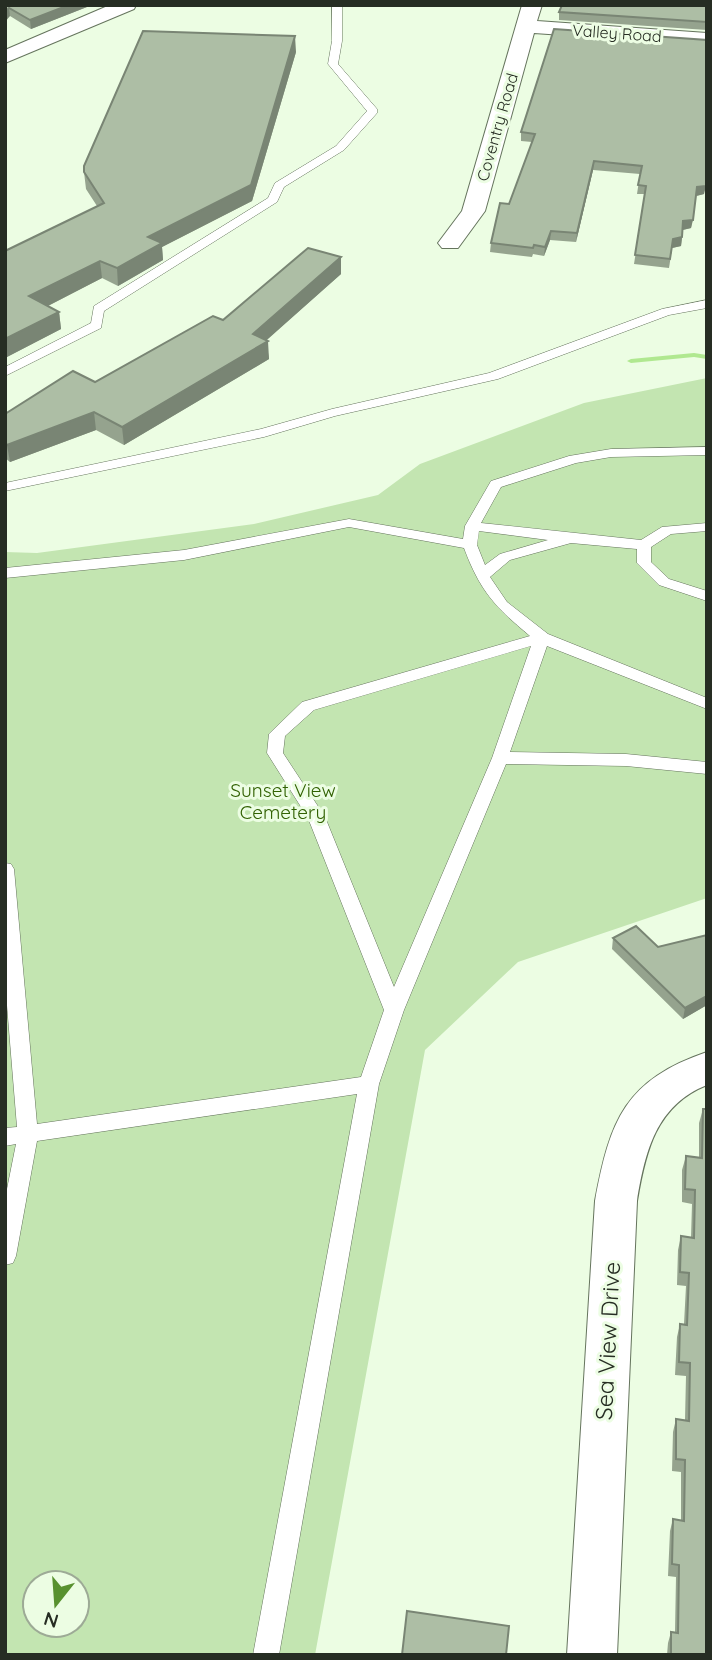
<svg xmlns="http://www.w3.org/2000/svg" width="712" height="1660" viewBox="0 0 712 1660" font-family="Quicksand,sans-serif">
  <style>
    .green { fill: #c3e5b1; fill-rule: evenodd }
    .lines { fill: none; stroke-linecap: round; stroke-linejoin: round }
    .stream { fill: #b0e890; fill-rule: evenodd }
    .service-casing { stroke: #65745d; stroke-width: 1 }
    .minor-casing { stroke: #65745d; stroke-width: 2 }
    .service { fill: #fff; fill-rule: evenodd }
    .minor { fill: #fff; fill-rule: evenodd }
    .wall { fill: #95a38e }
    .shaded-wall { fill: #798574 }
    .building { fill: #adbea5; stroke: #798574; stroke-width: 2 }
    .labels { text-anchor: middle; stroke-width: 6; stroke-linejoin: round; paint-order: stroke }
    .far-street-label { font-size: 16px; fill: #262d23; stroke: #ecfde3 }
    .park-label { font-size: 19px; fill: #316102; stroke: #ecfde3 }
    .near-street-label { font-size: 23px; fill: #262d23; stroke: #ecfde3 }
  </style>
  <rect width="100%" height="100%" fill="#ecfde3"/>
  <path class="green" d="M707,378V898L518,962L425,1050L315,1655H5V552L37,553L254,524L378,495L420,464L584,403ZM35,1583H77V1625H35Z"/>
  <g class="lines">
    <path class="stream" d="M694,353L707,355V359L694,357L631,363L627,361L631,359Z"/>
    <defs>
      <g id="service">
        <path d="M332,5H342V41L338,64L377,109V113L344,150L284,187L277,202L104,311L101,328L5,376V367L91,323L94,306L268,198L275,183L336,146L367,111L328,64L332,41Z"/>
        <path d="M707,300V308L669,315L498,379L335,416L264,437L5,491V483L261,429L332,409L489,373L662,309Z"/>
        <path d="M707,447V455L611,457L576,463L501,487L481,523L641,540L662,527L707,523V531L671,534L651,547V562L669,579L707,591V601L659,585L637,563V549L571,543L510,560L490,577L507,602L548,634L707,698V709L547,646L510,752L626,754L707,762V774L626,766L506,764L404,1010L379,1084L279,1655H253L357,1094L37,1141L16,1256L13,1263L5,1265V1199L16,1144L5,1146V1128L17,1127L5,981V863L11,864L14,869L37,1124L361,1077L384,1010L308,818L267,753L269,734L302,702L530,636C495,607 480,591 464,548L349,527L184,560L5,578V568L184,550L349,519L463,539L465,526L491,481L569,456L611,449ZM479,531L548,540L500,554L485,565L477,545ZM531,646L492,758L394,987L325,817L283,753L285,736L314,710Z"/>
      </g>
      <g id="minor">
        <path d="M110,5H136L134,9L5,63V50Z"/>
        <path d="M522,5H542L537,21L707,33V45L534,33L485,211L458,248H442L438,243L462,211Z"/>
        <path d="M707,1052V1085C656,1105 645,1152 637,1201L617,1655H567L595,1201C610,1120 625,1080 707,1052Z"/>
      </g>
    </defs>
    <use href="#service" class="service-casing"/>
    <use href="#minor" class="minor-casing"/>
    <use href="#service" class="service"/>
    <use href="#minor" class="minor"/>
  </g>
  <g class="wall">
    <path d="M5,5H92L31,29L10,16Z"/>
    <path d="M707,5V30L559,20V12Z"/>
    <path d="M707,40L704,194L696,196L691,228L683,230L681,246L672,248L669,268L634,264L645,194H637L640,174L593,170L576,242L550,240L544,256L533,254L532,257L490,252L491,243L509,204L532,142L521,141V132Z"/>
    <path d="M296,52L252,201L162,247L163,260L118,286L102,278L48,306L59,312L61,329L5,358L97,206L86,189L84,172Z"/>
    <path d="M341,257V274L266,340L269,359L124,445L96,430L10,462L5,458V414L95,382L223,320Z"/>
    <path d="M707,935V1005L683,1019L612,949L613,938L658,947Z"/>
    <path d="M703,1109L707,1655H667L668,1643L671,1632H675L676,1577L668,1576L670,1531L673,1519L681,1521V1472L672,1471L673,1432L676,1419L685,1420L686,1376L675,1375L677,1337L680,1324H684L686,1286L677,1285L678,1250L681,1236L691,1238L692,1204L682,1202V1170L686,1156L699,1158V1123Z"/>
  </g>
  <g class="shaded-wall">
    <path d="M69,5H92L31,29L30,20Z"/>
    <path d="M9,8L10,16L5,22V12Z"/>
    <path d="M295,36L296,52L252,201L162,247L163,260L118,286L117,268L148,237Z"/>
    <path d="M594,161L593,170L576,242L577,233Z"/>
    <path d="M706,186L704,194L696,196L697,187Z"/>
    <path d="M693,220L691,228L682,230L683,221Z"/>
    <path d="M551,231L550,240L544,256L545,247Z"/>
    <path d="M682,237L681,246L672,248L669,268L673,239Z"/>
    <path d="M341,257V274L259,347L268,341L269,359L124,445L122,427L253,334Z"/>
    <path d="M100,261L102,278L32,314L29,296Z"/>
    <path d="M59,312L61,329L5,358V339Z"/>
    <path d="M94,412L96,430L10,462L7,445Z"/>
    <path d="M707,996V1005L683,1019L685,1008Z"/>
  </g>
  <g class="building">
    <path d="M5,5H69L30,20L9,8L5,12Z"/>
    <path d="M562,5H707V22L559,12Z"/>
    <path d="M554,29L707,40V173L706,186L697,187L693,220L683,221L682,237L673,239L670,259L635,255L646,186L638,185L642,166L594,161L577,233L551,231L545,247L534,245L533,248L491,243L500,203L509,204L535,134L521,132Z"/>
    <path d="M143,31L295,36L251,185L148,237L162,243L117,268L100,261L29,296L59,312L5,339V251L104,203L84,172V166Z"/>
    <path d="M308,248L341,257L253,334L268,341L122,427L94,412L7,445L5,443V414L73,371L95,382L213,316L223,320Z"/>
    <path d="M636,926L658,947L707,935V996L685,1008L613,938Z"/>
    <path d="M703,1109H707V1655H671V1632L678,1633L679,1565L672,1564L673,1519L684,1521L685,1460L676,1459V1419L689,1421L690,1363L679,1362L680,1324L687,1325L689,1273L680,1272L681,1236L694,1238L695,1190L685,1189L686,1156L702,1158Z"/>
    <path d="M407,1611L509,1626L506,1655H402Z"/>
  </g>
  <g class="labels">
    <g class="far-street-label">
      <text transform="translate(617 33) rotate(4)" y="6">Valley Road</text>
      <text transform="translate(497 127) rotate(-74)" y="6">Coventry Road</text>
    </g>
    <g class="park-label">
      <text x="283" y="797">Sunset View<tspan x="283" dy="22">Cemetery</tspan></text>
    </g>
    <g class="near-street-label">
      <text transform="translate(608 1341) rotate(-87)" y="8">Sea View Drive</text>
    </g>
  </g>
  <rect width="712" height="1660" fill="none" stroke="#262d23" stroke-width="14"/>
  <g transform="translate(56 1604) rotate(197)"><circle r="33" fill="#ecfde3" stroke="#9daa96" stroke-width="2"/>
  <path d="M0-5L12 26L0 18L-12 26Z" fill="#58912f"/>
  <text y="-10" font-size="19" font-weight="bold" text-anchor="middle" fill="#262d23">N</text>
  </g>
</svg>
